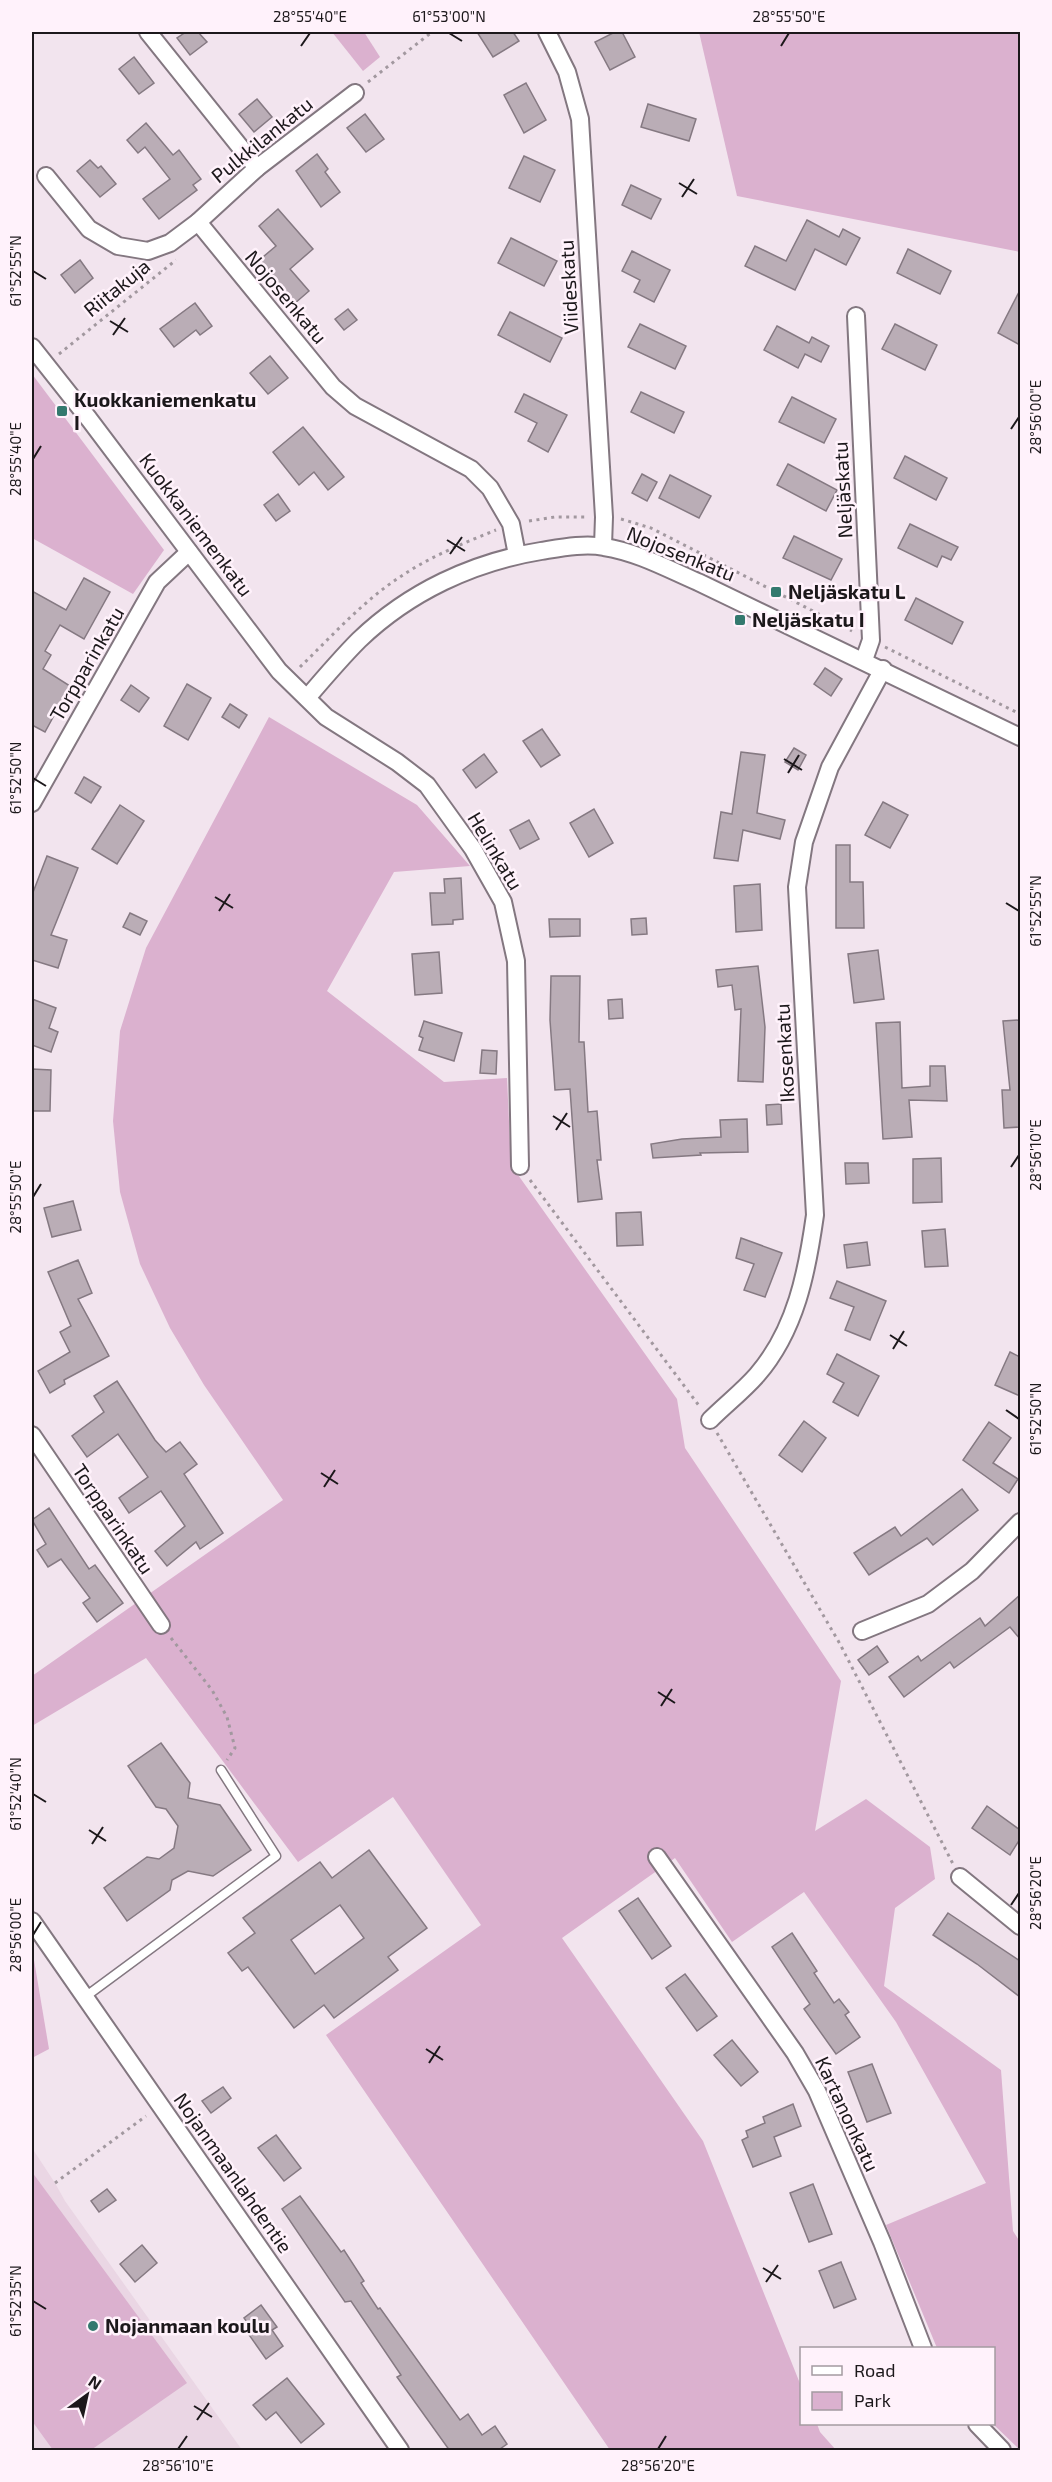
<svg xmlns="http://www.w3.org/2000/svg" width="1052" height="2482" viewBox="0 0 1052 2482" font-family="'Exo 2',sans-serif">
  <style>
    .built { fill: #ead6e4 }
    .green { fill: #dbb1cf }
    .building { fill: #baadb6; stroke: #857982; stroke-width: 1.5; fill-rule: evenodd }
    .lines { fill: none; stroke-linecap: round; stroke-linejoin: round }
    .service-casing { stroke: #837780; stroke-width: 11 }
    .minor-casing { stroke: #837780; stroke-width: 20 }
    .path { stroke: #a2989f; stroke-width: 3; stroke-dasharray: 3 4.5; stroke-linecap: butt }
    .service { stroke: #fff; stroke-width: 8 }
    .minor { stroke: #fff; stroke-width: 16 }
    .ticks { fill: none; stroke: #1c181b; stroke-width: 2 }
    .poi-dot { fill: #33796e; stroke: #fff2fb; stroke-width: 2 }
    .labels { text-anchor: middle; stroke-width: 5; stroke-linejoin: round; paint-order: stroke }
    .street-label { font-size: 20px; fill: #1c181b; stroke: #fff2fb }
    .poi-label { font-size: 20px; font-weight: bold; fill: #1c181b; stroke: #fff2fb; text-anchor: start }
    .neatline { fill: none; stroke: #1c181b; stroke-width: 2 }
    .ticks-label { font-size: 15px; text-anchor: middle; fill: #1c181b }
  </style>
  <rect width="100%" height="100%" fill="#f2e4ee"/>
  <path class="built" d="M32,2148L55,2183L65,2201L242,2450H32Z"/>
  <g class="green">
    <path d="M332,32H364L380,57L363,71Z"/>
    <path d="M699,32H1020V252L737,196Z"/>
    <path d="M32,374L164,550L133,594L32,538Z"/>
    <path d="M269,717L417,805L470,866L394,872L327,991L444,1082L507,1078L511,1165L677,1399L685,1448L841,1681L815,1831L866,1799L930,1847L935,1879L895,1908L884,1986L1001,2070L1013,2231L1020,2242V2450L993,2424L994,2348H937L886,2225L986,2183L896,2022L804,1892L732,1942L675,1858L562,1938L703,2141L801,2386L802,2424H817L820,2432L836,2450H610L326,2035L481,1925L393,1797L298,1862L146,1658L32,1726V1676L283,1500L204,1385L170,1328L140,1264L120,1192L113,1121L120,1031L146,948Z"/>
    <path d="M32,1948L49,2049L32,2058Z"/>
    <path d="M32,2172L187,2383L91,2450H53L32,2421Z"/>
  </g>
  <g class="building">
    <path d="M186,32H198L207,42L190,55L177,38Z"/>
    <path d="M477,32H513L519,41L493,57Z"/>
    <path d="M615,32H622L635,57L610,70L595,42Z"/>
    <path d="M134,57L154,83L139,94L119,69Z"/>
    <path d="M526,83L546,120L524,133L504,95Z"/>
    <path d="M257,99L272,117L254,132L239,114Z"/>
    <path d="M648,104L696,119L689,141L641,127Z"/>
    <path d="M365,114L384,139L366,152L347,128Z"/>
    <path d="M146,123L173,155L179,150L201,179L193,185L197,190L159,219L143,199L170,179L145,147L138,153L127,140Z"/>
    <path d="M317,154L328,169L325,172L340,192L321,207L296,171Z"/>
    <path d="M524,156L555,170L540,202L509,188Z"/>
    <path d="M90,160L98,168L101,166L116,184L100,197L77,171Z"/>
    <path d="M631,185L661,199L651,219L622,205Z"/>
    <path d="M278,209L313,249L290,269L309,291L294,304L257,262L276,246L259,226Z"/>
    <path d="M807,220L839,237L843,229L860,238L846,265L815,249L795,290L745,266L755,246L786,261Z"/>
    <path d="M511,238L557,261L544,286L498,263Z"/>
    <path d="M908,249L951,271L940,294L897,273Z"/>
    <path d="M632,251L670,270L654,302L634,292L640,280L622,271Z"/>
    <path d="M80,260L93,278L75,293L61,275Z"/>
    <path d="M1020,290V345L998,333Z"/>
    <path d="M195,303L212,326L200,335L196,330L174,347L160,329Z"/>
    <path d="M348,309L357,320L344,330L335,319Z"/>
    <path d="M510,312L562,338L550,362L498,335Z"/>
    <path d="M640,324L686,346L675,369L628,347Z"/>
    <path d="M895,324L937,345L925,370L882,349Z"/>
    <path d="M777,326L809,343L812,337L829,346L821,362L805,354L798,368L764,350Z"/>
    <path d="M270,356L288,378L268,394L250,373Z"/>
    <path d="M641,392L684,412L674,433L631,412Z"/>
    <path d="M524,394L567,415L548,452L528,441L537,423L515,412Z"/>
    <path d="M792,397L836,419L824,443L779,422Z"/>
    <path d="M303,427L344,477L328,490L314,472L299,485L273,452Z"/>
    <path d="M905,456L947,478L936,500L894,478Z"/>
    <path d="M788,464L837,490L826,511L777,485Z"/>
    <path d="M642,474L657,482L647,501L632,493Z"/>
    <path d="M670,475L711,496L699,518L659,498Z"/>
    <path d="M278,494L290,511L276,521L264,505Z"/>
    <path d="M910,524L958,547L951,560L942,556L937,567L898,548Z"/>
    <path d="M794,536L842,559L831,580L783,558Z"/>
    <path d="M84,578L110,592L84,639L60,625L45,651L51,655L43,669L70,686L45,732L32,725V591L66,610Z"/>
    <path d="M916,598L963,622L952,644L905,620Z"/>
    <path d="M825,668L842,679L831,696L814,684Z"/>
    <path d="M187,684L211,698L188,740L164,726Z"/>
    <path d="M131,685L149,698L139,712L121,700Z"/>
    <path d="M230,704L247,715L239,728L222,717Z"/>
    <path d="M542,729L560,755L541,767L523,741Z"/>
    <path d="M794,748L806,755L798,770L785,762Z"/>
    <path d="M741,752L765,755L757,813L785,820L780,839L743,830L738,861L714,858L721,812L732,814Z"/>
    <path d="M484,754L497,772L476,788L463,770Z"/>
    <path d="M84,777L101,787L91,803L75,793Z"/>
    <path d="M883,802L908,815L890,848L865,835Z"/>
    <path d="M120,805L144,821L117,864L92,849Z"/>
    <path d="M594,809L613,843L589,857L570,823Z"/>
    <path d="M529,820L539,839L520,849L510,830Z"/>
    <path d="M836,845H850V882H863L864,928H836Z"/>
    <path d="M47,856L78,868L51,935L67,940L58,968L32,960V895Z"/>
    <path d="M461,878L463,919L453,920V924L432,925L430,893H445L444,879Z"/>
    <path d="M760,884L762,930L736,932L734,886Z"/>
    <path d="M130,913L147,921L140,935L123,927Z"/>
    <path d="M646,918L647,934L632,935L631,919Z"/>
    <path d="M549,919H580V936L550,937Z"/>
    <path d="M878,950L884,999L854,1003L848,954Z"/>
    <path d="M439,952L442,993L415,995L412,954Z"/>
    <path d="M758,966L765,1027L763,1082L738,1081L741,1009L735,1010L732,985L718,987L716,970Z"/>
    <path d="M551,976H580L579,1042H584L588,1112L597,1111L601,1160H597L602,1199L578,1202L570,1089L555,1090L550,1020Z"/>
    <path d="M32,999L56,1008L49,1028L58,1032L51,1052L32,1045Z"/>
    <path d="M622,999L623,1018L609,1019L608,1000Z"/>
    <path d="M1020,1020V1127L1004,1128L1002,1090H1010L1003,1021Z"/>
    <path d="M424,1021L462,1033L454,1061L419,1050L423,1038L419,1036Z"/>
    <path d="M900,1022L902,1088L930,1086V1066H945L947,1101L909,1100L912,1137L883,1139L876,1023Z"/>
    <path d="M482,1050L497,1051L496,1074L480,1073Z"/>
    <path d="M32,1069L51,1070L50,1111H32Z"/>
    <path d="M781,1104L782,1124L767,1125L766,1105Z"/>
    <path d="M747,1119L748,1152L700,1153L701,1155L653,1158L651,1144L682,1139L721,1137L720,1120Z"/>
    <path d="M941,1158L942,1202L913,1203V1159Z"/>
    <path d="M845,1163H868L869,1183L846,1184Z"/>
    <path d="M73,1201L81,1230L52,1237L44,1208Z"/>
    <path d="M641,1212L643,1245L617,1246L616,1213Z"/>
    <path d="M945,1229L948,1266L925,1267L922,1231Z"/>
    <path d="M741,1238L782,1253L765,1297L744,1290L754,1264L736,1258Z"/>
    <path d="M867,1242L870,1265L847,1268L844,1245Z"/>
    <path d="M78,1260L92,1293L78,1299L109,1356L64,1380L65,1384L50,1393L38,1371L70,1352L60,1332L71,1326L48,1272Z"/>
    <path d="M837,1281L886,1301L870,1340L845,1330L854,1307L830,1298Z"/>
    <path d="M1010,1352L1020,1357V1396L995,1385Z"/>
    <path d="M837,1354L879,1376L858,1416L833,1402L844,1383L827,1374Z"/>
    <path d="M117,1381L155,1440L166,1452L180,1442L197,1464L184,1474L223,1533L200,1549L196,1542L167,1566L155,1551L185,1526L161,1491L129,1513L119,1498L148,1477L118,1434L87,1457L72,1436L104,1412L94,1396Z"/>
    <path d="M804,1421L826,1438L802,1472L779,1455Z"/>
    <path d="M989,1422L1011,1438L993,1463L1018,1479L1009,1493L963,1460Z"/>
    <path d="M962,1489L978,1510L933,1545L927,1538L869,1575L854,1553L895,1527L901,1536Z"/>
    <path d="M49,1508L89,1569L95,1565L123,1603L97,1622L83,1603L90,1598L61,1559L48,1567L37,1550L46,1544L32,1520Z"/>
    <path d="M1020,1595V1639L1010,1627L954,1668L950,1662L904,1697L889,1677L918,1656L921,1661L980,1618L985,1626Z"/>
    <path d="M877,1646L888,1662L869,1675L858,1660Z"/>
    <path d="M161,1743L190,1783L188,1798L220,1805L251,1850L213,1876L188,1871L172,1880L170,1890L127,1921L104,1888L147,1857L159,1859L174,1848L178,1826L166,1809L156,1807L128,1766Z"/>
    <path d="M987,1806L1020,1830V1839L1010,1855L972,1828Z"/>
    <path d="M369,1850L427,1928L388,1957L398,1970L334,2018L324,2005L294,2028L248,1967L242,1971L228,1953L255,1933L243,1918L320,1862L332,1878ZM340,1905L364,1938L315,1974L291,1940Z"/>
    <path d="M638,1898L671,1946L652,1959L619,1911Z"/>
    <path d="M948,1913L1020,1961V1997L977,1964L933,1935Z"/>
    <path d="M792,1933L817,1971L814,1973L834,2003L839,1999L849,2012L845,2015L860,2037L836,2054L804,2009L810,2004L772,1947Z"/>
    <path d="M685,1974L717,2016L697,2031L666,1988Z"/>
    <path d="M732,2040L758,2072L741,2086L714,2055Z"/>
    <path d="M872,2064L891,2113L867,2122L848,2072Z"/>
    <path d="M223,2087L231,2098L211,2113L202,2101Z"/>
    <path d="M793,2104L801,2126L774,2137L781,2156L753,2167L742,2140L748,2137L746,2131L765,2123L763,2117Z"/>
    <path d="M276,2135L301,2168L284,2181L258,2148Z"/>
    <path d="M813,2184L832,2234L809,2242L790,2193Z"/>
    <path d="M107,2189L116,2200L99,2212L91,2201Z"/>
    <path d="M300,2196L341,2252L344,2250L364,2281L361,2283L378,2309L380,2308L460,2420L468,2414L482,2435L495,2426L507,2444L497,2451H450L397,2377L401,2375L351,2301L345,2302L282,2209Z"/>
    <path d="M142,2245L157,2263L135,2282L120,2264Z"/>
    <path d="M841,2262L856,2299L834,2308L819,2271Z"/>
    <path d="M261,2305L277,2327L272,2330L283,2346L266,2359L245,2329L250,2326L244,2318Z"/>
    <path d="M287,2378L324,2424L301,2443L276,2412L266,2420L253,2405Z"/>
  </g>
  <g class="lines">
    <defs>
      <path id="service" d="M85,1997L276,1856L221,1770"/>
      <g id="minor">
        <path d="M148,32L257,168"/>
        <path d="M547,32L567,72L580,119L604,517L603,546"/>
        <path d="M46,176L89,229L118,246L148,251L170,243L198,222L257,168L355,93"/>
        <path d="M198,222L333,387L355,406L471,469L490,488L511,524L517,555"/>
        <path d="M856,316L871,640L864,660"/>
        <path d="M32,347L89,419L279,671L326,717L397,762L427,785L473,849L503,902L516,961L520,1166"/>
        <path d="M307,698C324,678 341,658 359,640C409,592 473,562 541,551C560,548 585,543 604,547C637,552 668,569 698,582L1020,737"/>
        <path d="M32,803L157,582L189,552"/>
        <path d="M710,1420C725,1405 743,1391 757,1375C796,1330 807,1272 815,1215L797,887L804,842L830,767L883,669"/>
        <path d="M32,1435L161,1625"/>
        <path d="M862,1631L928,1604L972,1571L1020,1522"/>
        <path d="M657,1857L795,2053L817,2091L882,2242L923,2348"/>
        <path d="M960,1877L1020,1926"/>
        <path d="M32,1921L400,2450"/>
        <path d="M977,2424L1002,2450"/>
      </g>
    </defs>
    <use href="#service" class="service-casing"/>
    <use href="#minor" class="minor-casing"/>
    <g class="path">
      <path d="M368,82L432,32"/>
      <path d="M59,354L176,260"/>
      <path d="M621,519L651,528L852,631"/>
      <path d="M529,521L555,517H588"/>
      <path d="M885,647L1020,714"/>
      <path d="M300,667C332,636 363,601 400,577C429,557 464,543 496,530"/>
      <path d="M530,1180L700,1407"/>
      <path d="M717,1433L840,1644L953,1864"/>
      <path d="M171,1638L212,1690L227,1717L235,1748L227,1760"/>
      <path d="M55,2183L146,2116"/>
    </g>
    <use href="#service" class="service"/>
    <use href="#minor" class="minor"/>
  </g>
  <path class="ticks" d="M449,33L462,41M301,46L310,33M781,46L789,33M679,183L697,194M682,197L694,179M33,271L46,279M110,321L128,332M113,335L125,318M1011,429L1019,417M33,459L41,446M447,540L465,551M450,554L462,537M784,759L802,770M788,773L799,755M33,778L46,786M215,897L233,908M1006,903L1019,911M219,911L230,894M553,1116L570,1127M556,1130L567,1113M1011,1167L1019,1155M33,1197L41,1184M890,1335L907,1346M893,1349L904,1331M1006,1410L1019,1419M321,1473L338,1484M324,1487L335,1470M658,1692L675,1703M661,1706L672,1689M33,1794L46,1802M89,1830L106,1841M92,1844L103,1827M1011,1905L1019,1893M33,1935L41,1922M426,2049L443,2060M429,2063L440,2046M763,2268L781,2279M766,2282L778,2265M33,2301L46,2309M194,2406L212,2417M197,2420L209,2403M178,2449L187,2436M658,2449L666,2436"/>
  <g class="poi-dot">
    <rect x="56" y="405" width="12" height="12" rx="3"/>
    <rect x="770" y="586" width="12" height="12" rx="3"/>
    <rect x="734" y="614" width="12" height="12" rx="3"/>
    <circle cx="93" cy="2326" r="6"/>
  </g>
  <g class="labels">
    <g class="street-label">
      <text transform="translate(262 140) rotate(-39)" y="7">Pulkkilankatu</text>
      <text transform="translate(569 287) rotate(-93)" y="7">Viideskatu</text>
      <text transform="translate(117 288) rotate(-39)" y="7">Riitakuja</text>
      <text transform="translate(286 297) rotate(50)" y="7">Nojosenkatu</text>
      <text transform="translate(843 490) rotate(-93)" y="7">Neljäskatu</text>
      <text transform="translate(196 525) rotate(53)" y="7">Kuokkaniemenkatu</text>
      <text transform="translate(681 554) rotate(22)" y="7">Nojosenkatu</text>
      <text transform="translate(87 664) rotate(-60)" y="7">Torpparinkatu</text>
      <text transform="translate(495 851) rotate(59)" y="7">Helinkatu</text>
      <text transform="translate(785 1053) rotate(-93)" y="7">Ikosenkatu</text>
      <text transform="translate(113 1519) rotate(56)" y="7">Torpparinkatu</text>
      <text transform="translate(847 2114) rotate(65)" y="7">Kartanonkatu</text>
      <text transform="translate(233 2173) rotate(55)" y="7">Nojanmaanlahdentie</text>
    </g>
    <g class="poi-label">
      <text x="74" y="407">Kuokkaniemenkatu<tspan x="74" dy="23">I</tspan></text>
      <text x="788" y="599">Neljäskatu L</text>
      <text x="752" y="627">Neljäskatu I</text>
      <text x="105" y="2333">Nojanmaan koulu</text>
    </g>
  </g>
  <rect width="1052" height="2482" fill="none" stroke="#fff2fb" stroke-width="66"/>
  <rect x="800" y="2347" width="195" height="78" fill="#fff2fb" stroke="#a49ba1" stroke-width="1.5"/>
  <rect x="812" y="2366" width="30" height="9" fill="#ffffff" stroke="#a49ba1" stroke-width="1.5"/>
  <text x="854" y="2377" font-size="18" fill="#1c181b">Road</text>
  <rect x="812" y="2392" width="30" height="18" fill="#dbb1cf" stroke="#a49ba1" stroke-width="1.5"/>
  <text x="854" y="2407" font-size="18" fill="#1c181b">Park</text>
  <g transform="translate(87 2395) rotate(33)" stroke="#fff2fb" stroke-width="4.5" paint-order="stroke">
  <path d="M0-4.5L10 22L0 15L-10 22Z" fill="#1c181b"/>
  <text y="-9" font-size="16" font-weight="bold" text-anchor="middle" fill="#1c181b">N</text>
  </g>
  <rect x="33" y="33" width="986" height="2416" class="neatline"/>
  <g class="ticks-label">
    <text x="310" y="22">28°55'40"E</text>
    <text x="449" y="22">61°53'00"N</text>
    <text x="789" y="22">28°55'50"E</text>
    <text transform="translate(16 271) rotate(-90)" y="5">61°52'55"N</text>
    <text transform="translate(1036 417) rotate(-90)" y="5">28°56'00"E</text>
    <text transform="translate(16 459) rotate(-90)" y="5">28°55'40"E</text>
    <text transform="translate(16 778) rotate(-90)" y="5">61°52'50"N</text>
    <text transform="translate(1036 911) rotate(-90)" y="5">61°52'55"N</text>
    <text transform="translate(1036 1155) rotate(-90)" y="5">28°56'10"E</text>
    <text transform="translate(16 1197) rotate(-90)" y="5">28°55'50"E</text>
    <text transform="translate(1036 1419) rotate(-90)" y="5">61°52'50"N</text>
    <text transform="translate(16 1794) rotate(-90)" y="5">61°52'40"N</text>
    <text transform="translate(1036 1893) rotate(-90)" y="5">28°56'20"E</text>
    <text transform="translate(16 1935) rotate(-90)" y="5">28°56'00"E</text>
    <text transform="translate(16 2301) rotate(-90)" y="5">61°52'35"N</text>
    <text x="178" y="2471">28°56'10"E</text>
    <text x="658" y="2471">28°56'20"E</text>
  </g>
</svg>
